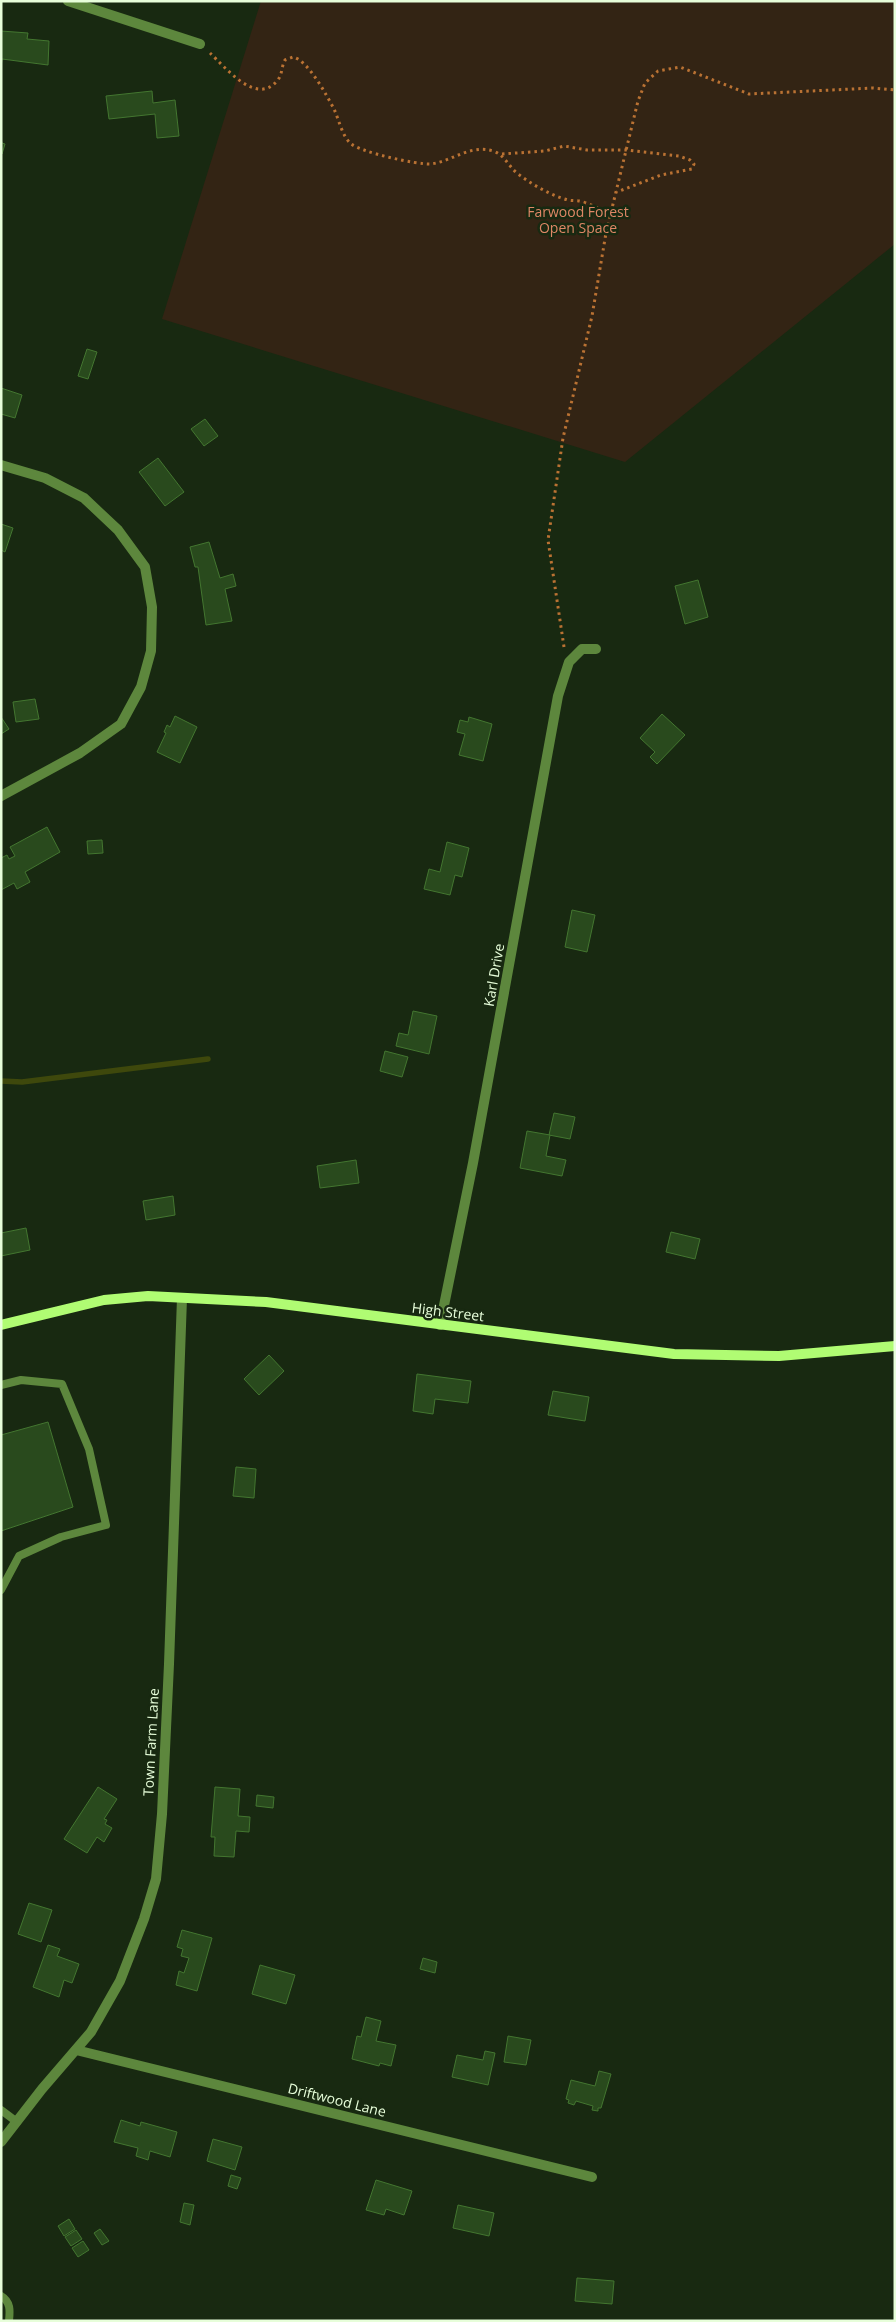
<svg xmlns="http://www.w3.org/2000/svg" width="896" height="2322" viewBox="0 0 896 2322" font-family="'Open Sans',sans-serif">
  <style>
    .green { fill: #332414 }
    .lines { fill: none; stroke-linecap: round; stroke-linejoin: round }
    .stream { stroke: #3e480c; stroke-width: 5.5 }
    .building { fill: #294a1d; stroke: #437630 }
    .path { stroke: #ba7233; stroke-width: 3; stroke-dasharray: 2.5 4; stroke-linecap: butt }
    .service { stroke: #5d873d; stroke-width: 8 }
    .minor { stroke: #5d873d; stroke-width: 10 }
    .secondary { stroke: #b0fc73; stroke-width: 10 }
    .labels { text-anchor: middle; stroke-width: 5; stroke-linejoin: round; paint-order: stroke }
    .park-label { font-size: 14px; fill: #df8766; stroke: #182911 }
    .street-label { font-size: 14px; fill: #e7feda; stroke: #182911 }
  </style>
  <rect width="100%" height="100%" fill="#182911"/>
  <path class="green" d="M261,1H895V244L625,462L162,319Z"/>
  <g class="lines">
    <path class="stream" d="M1,1081L22,1082L208,1059"/>
  </g>
  <g class="building">
    <path d="M1,31L28,33L27,39L49,41L48,65L2,59L1,68Z"/>
    <path d="M152,91L153,103L175,100L179,136L157,138L155,114L109,119L106,96Z"/>
    <path d="M1,139L2,143L5,144L2,154Z"/>
    <path d="M87,349L97,352L88,379L78,376Z"/>
    <path d="M1,388L22,395L15,418L1,414Z"/>
    <path d="M205,419L218,436L204,446L191,429Z"/>
    <path d="M158,458L184,492L165,506L139,472Z"/>
    <path d="M1,524L13,528L5,552L1,550Z"/>
    <path d="M209,542L220,578L233,574L236,586L225,589L232,621L206,625L198,567H195L190,547Z"/>
    <path d="M698,580L708,617L685,624L675,586Z"/>
    <path d="M35,699L39,719L16,722L13,702Z"/>
    <path d="M662,714L685,735L657,764L650,757L655,752L640,738Z"/>
    <path d="M175,716L197,727L180,763L157,752L166,733L164,732L167,725L170,727Z"/>
    <path d="M1,717L9,729L1,734Z"/>
    <path d="M469,717L492,724L483,761L459,755L465,734L457,732L460,720L468,722Z"/>
    <path d="M47,827L60,852L25,872L30,882L17,889L14,883L1,890V858L7,855L9,859L15,856L10,847Z"/>
    <path d="M102,840L103,853L88,854L87,841Z"/>
    <path d="M447,842L469,848L462,877L455,875L450,895L424,889L429,869L440,872Z"/>
    <path d="M572,910L595,915L587,952L565,947Z"/>
    <path d="M413,1011L437,1016L429,1054L396,1046L399,1033L408,1035Z"/>
    <path d="M385,1051L408,1057L402,1077L380,1071Z"/>
    <path d="M554,1113L575,1117L570,1139L549,1135Z"/>
    <path d="M527,1131L550,1135L546,1156L566,1160L562,1176L520,1168Z"/>
    <path d="M356,1160L359,1183L320,1188L317,1166Z"/>
    <path d="M173,1196L175,1215L146,1220L143,1201Z"/>
    <path d="M26,1228L30,1250L1,1256V1233Z"/>
    <path d="M671,1232L700,1239L695,1259L666,1252Z"/>
    <path d="M269,1355L284,1371L259,1395L244,1379Z"/>
    <path d="M417,1374L471,1381L468,1403L435,1399L433,1414L413,1411Z"/>
    <path d="M553,1391L589,1397L585,1421L548,1415Z"/>
    <path d="M48,1422L73,1507L1,1531V1435Z"/>
    <path d="M236,1467L256,1469L254,1498L233,1496Z"/>
    <path d="M98,1787L117,1799L104,1819L107,1820L105,1824L112,1828L104,1842L97,1837L87,1853L64,1839Z"/>
    <path d="M215,1787L240,1789L238,1816L250,1817L249,1832L236,1831L234,1857L214,1856L215,1837H211Z"/>
    <path d="M257,1795L274,1797L273,1808L256,1806Z"/>
    <path d="M29,1903L52,1910L41,1942L18,1934Z"/>
    <path d="M182,1930L212,1938L197,1991L176,1985L179,1971L184,1973L189,1958L181,1956L183,1949L177,1947Z"/>
    <path d="M48,1945L60,1949L57,1956L79,1964L72,1983L64,1980L59,1997L33,1987Z"/>
    <path d="M423,1958L437,1962L435,1973L420,1969Z"/>
    <path d="M260,1965L295,1975L286,2004L252,1994Z"/>
    <path d="M366,2017L381,2021L376,2041L396,2045L391,2066L380,2063L379,2066L352,2059L357,2036L361,2037Z"/>
    <path d="M508,2036L531,2040L526,2065L504,2062Z"/>
    <path d="M485,2051L495,2053L488,2085L452,2077L457,2055L483,2060Z"/>
    <path d="M599,2071L611,2074L601,2108H598V2111L592,2110L593,2106L576,2101L574,2105L568,2103L569,2100L566,2099L571,2080L595,2086Z"/>
    <path d="M121,2120L140,2126L141,2122L177,2132L170,2157L150,2151L148,2160L136,2156L138,2148L114,2142Z"/>
    <path d="M213,2139L242,2147L235,2170L207,2161Z"/>
    <path d="M231,2175L241,2178L237,2189L228,2186Z"/>
    <path d="M376,2180L412,2191L404,2215L386,2209L384,2215L366,2210Z"/>
    <path d="M184,2203L194,2205L190,2225L180,2222Z"/>
    <path d="M458,2205L494,2213L489,2236L453,2228Z"/>
    <path d="M69,2219L75,2229L64,2236L58,2226Z"/>
    <path d="M100,2229L109,2241L102,2245L94,2233Z"/>
    <path d="M76,2230L82,2239L71,2246L65,2237Z"/>
    <path d="M83,2241L89,2250L78,2257L72,2248Z"/>
    <path d="M577,2278L614,2281L612,2304L575,2301Z"/>
  </g>
  <g class="lines">
    <g class="path">
      <path d="M210,53C225,67 256,106 277,81C283,74 281,67 285,60L293,57C308,60 327,96 334,109C339,120 342,135 350,143C359,152 418,165 431,164C453,161 470,144 493,151C505,155 508,166 518,174C533,185 550,195 568,200C573,201 578,200 583,202C594,205 599,211 611,211"/>
      <path d="M502,154L545,151L564,146L587,150H626L679,156L690,160L694,164L692,169L661,175L617,192"/>
      <path d="M564,647L548,540L563,438L592,316L606,233L638,101L645,83L658,71L680,67L749,94L873,88L895,90"/>
    </g>
    <g class="service">
      <path d="M1,1385L21,1380L62,1384L89,1449L106,1525L61,1537L19,1556L1,1590"/>
      <path d="M1,2110L17,2122"/>
      <path d="M1,2296C11,2302 10,2311 9,2321"/>
    </g>
    <g class="minor">
      <path d="M68,1L200,44"/>
      <path d="M1,465L45,478L84,498L118,530L145,567L152,607L151,651L141,687L121,724L80,753L1,796"/>
      <path d="M440,1325L473,1163L558,696L569,662L582,649H596"/>
      <path d="M76,2050L592,2177"/>
      <path d="M1,2142L42,2089L91,2032L120,1981L144,1919L156,1879L162,1814L169,1664L182,1298"/>
    </g>
    <path class="secondary" d="M1,1325L104,1300L148,1296L266,1302L674,1354L779,1356L895,1346"/>
  </g>
  <g class="labels">
    <g class="park-label">
      <text x="578" y="217">Farwood Forest<tspan x="578" dy="16">Open Space</tspan></text>
    </g>
    <g class="street-label">
      <text transform="translate(494 975) rotate(-80)" y="5">Karl Drive</text>
      <text transform="translate(448 1312) rotate(7)" y="5">High Street</text>
      <text transform="translate(151 1742) rotate(-87)" y="5">Town Farm Lane</text>
      <text transform="translate(337 2100) rotate(14)" y="5">Driftwood Lane</text>
    </g>
  </g>
  <rect width="896" height="2322" fill="none" stroke="#e7feda" stroke-width="5"/>
</svg>
